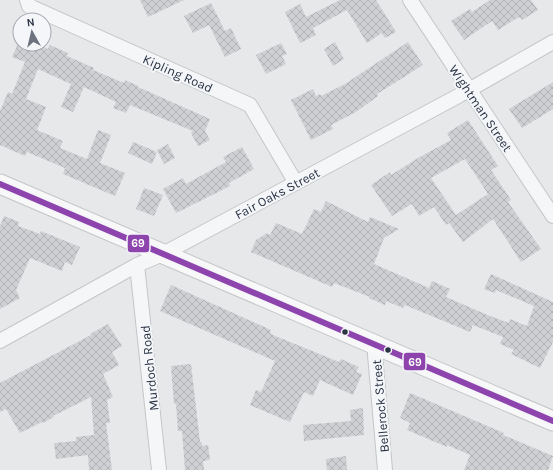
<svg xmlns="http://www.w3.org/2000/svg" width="553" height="470" viewBox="0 0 553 470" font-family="Karla,sans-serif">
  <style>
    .building { fill: url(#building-cross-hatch); fill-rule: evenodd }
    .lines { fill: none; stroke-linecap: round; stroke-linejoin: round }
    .street-casing { stroke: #c4c6c8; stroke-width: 16 }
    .secondary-casing { stroke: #c4c6c8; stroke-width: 21 }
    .street { stroke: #f5f6f7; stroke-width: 14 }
    .secondary { stroke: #f8f8f8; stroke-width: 19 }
    .bus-1-casing { stroke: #f4f6f9; stroke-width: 9 }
    .bus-1 { stroke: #8e44ad; stroke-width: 6 }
    .bus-dot { fill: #2b3445; stroke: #f4f6f9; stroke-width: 1.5 }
    .labels { text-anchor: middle; stroke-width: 4; stroke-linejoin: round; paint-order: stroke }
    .street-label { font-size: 13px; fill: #2b3445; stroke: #f4f6f9 }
    .line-badge { stroke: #f4f6f9; stroke-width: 1.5 }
    .badge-label { font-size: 11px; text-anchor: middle; font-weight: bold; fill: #fff }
  </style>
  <defs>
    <pattern id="building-cross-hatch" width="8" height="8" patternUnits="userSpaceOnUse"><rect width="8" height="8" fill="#ced0d3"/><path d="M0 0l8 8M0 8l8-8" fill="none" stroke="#b1b3b6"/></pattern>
  </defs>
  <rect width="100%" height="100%" fill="#e6e8ea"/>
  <g class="building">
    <path d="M140,0H184L148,17Z"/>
    <path d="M340,0H376L396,32L385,38L382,33L367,43L347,10L313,28L316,35L300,43L285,12L300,4L306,17Z"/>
    <path d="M490,0H531L538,10L522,20L519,17L498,30L492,21L464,40L451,21L470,9L472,12Z"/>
    <path d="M211,3L225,31L231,28L241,49L225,57L209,25L193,33L184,16Z"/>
    <path d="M335,42L344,59L333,66L324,49Z"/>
    <path d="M408,42L423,65L377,94L378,96L356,112L331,125L333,129L311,140L291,100L313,89L316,96L320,94L321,96L345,84Z"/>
    <path d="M281,43L287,54L282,56L286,64L266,74L256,55Z"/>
    <path d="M18,44H37L48,49L50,45L68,53L67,56L94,68L93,70L124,83L125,80L138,86V87L210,119L205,131L210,140L198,146L191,133L193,131L130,105L126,113L113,108L116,102L84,87L73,112L61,107L71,84L38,69L26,99L46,107L37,130L63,141L60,148L87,159L98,130L111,135L100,163L125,173L115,196L63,174L65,168L27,152L25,156L0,145V111L8,92L12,94L25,62L12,57Z"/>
    <path d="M553,82V109L522,128L509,109Z"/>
    <path d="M468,120L498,166L491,170L511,200L508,202L541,249L521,262L493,219L463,242L449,223L446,225L434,207L419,216L412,204L392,216L371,185L390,172L391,175L418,158L451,140L447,133ZM465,159L488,194L456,215L431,178Z"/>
    <path d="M133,142L157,152L152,164L128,153Z"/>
    <path d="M168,144L175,158L164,164L157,150Z"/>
    <path d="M242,147L254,169L229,183L230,186L176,213L163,189L183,178L186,184L226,162L223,157Z"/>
    <path d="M144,188L163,195L154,216L136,209Z"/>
    <path d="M326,201L368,222L370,217L399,229L384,238L374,264L429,288L432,281L450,289L446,297L490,316L509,323L510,319L527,326L534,306L496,290L495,293L484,289L491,274L553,302V342L540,368L511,354L514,350L500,344L503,337L473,325L470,332L405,305L403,308L386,301L385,305L369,298L370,297L334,283L332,287L251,252L256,240L267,233L270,235L276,223L302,234L314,209L321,212Z"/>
    <path d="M4,216L19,222L18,226L40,234L41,231L80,247L72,265L65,262L62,271L30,258L16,290L20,298L0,309V226Z"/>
    <path d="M171,285L271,330L270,333L273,335L339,362L341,359L359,367L356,372L362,374L353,395L320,380L313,396L304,392L290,422L250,405L256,390L261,392L275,361L160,311Z"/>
    <path d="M108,324L122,346L112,352L119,365L103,374L113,397L107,400L110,423H106L112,470H89L88,455L56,459L54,443L76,441V437L94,435L91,397L53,416L54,417L43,423L42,422L20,433L6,409L0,412V383L91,335L90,334Z"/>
    <path d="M191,364L200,442H202V446L208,445L210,460L203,461L204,470H185L182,431H178L176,404H174L171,366Z"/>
    <path d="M410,393L504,433L503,435L553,456L548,470H464L470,455L447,445V447L407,430L410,423L400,418Z"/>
    <path d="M363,408L364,435L304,441L303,425L351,421L350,410Z"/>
    <path d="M346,456L347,470H327L326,459Z"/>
  </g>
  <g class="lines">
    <defs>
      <g id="street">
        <path d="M27,0L29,6L250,105L296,183"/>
        <path d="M410,0L553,216"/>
        <path d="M137,265L159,470"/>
        <path d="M0,341L137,265L163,254L460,95L553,42"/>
        <path d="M374,343L385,470"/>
      </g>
      <path id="secondary" d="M0,184L553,421"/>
    </defs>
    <use href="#street" class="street-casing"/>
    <use href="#secondary" class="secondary-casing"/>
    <use href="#street" class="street"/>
    <use href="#secondary" class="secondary"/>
    <defs>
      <path id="bus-1" d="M0,184L553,421"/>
    </defs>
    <use href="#bus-1" class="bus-1-casing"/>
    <use href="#bus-1" class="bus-1"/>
  </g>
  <g class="bus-dot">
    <circle cx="345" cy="332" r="3.5"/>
    <circle cx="388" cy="350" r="3.5"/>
  </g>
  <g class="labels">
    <g class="street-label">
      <text transform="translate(178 73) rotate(24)" y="5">Kipling Road</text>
      <text transform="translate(481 108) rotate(56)" y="5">Wightman Street</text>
      <text transform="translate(277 193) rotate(-28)" y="5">Fair Oaks Street</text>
      <text transform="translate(149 368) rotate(-96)" y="5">Murdoch Road</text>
      <text transform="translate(380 406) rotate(-95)" y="5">Bellerock Street</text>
    </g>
  </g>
  <g class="line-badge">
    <rect x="127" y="234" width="23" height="19" rx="4" fill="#8e44ad"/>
    <rect x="403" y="352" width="23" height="19" rx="4" fill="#8e44ad"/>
  </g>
  <g class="badge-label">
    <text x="138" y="247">69</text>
    <text x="415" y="366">69</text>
  </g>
  <g transform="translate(32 32) rotate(352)"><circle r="19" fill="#f4f6f9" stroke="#a4a8b1"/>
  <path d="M0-3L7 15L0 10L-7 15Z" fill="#6c737f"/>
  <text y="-6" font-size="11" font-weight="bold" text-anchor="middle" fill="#2b3445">N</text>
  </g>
</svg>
